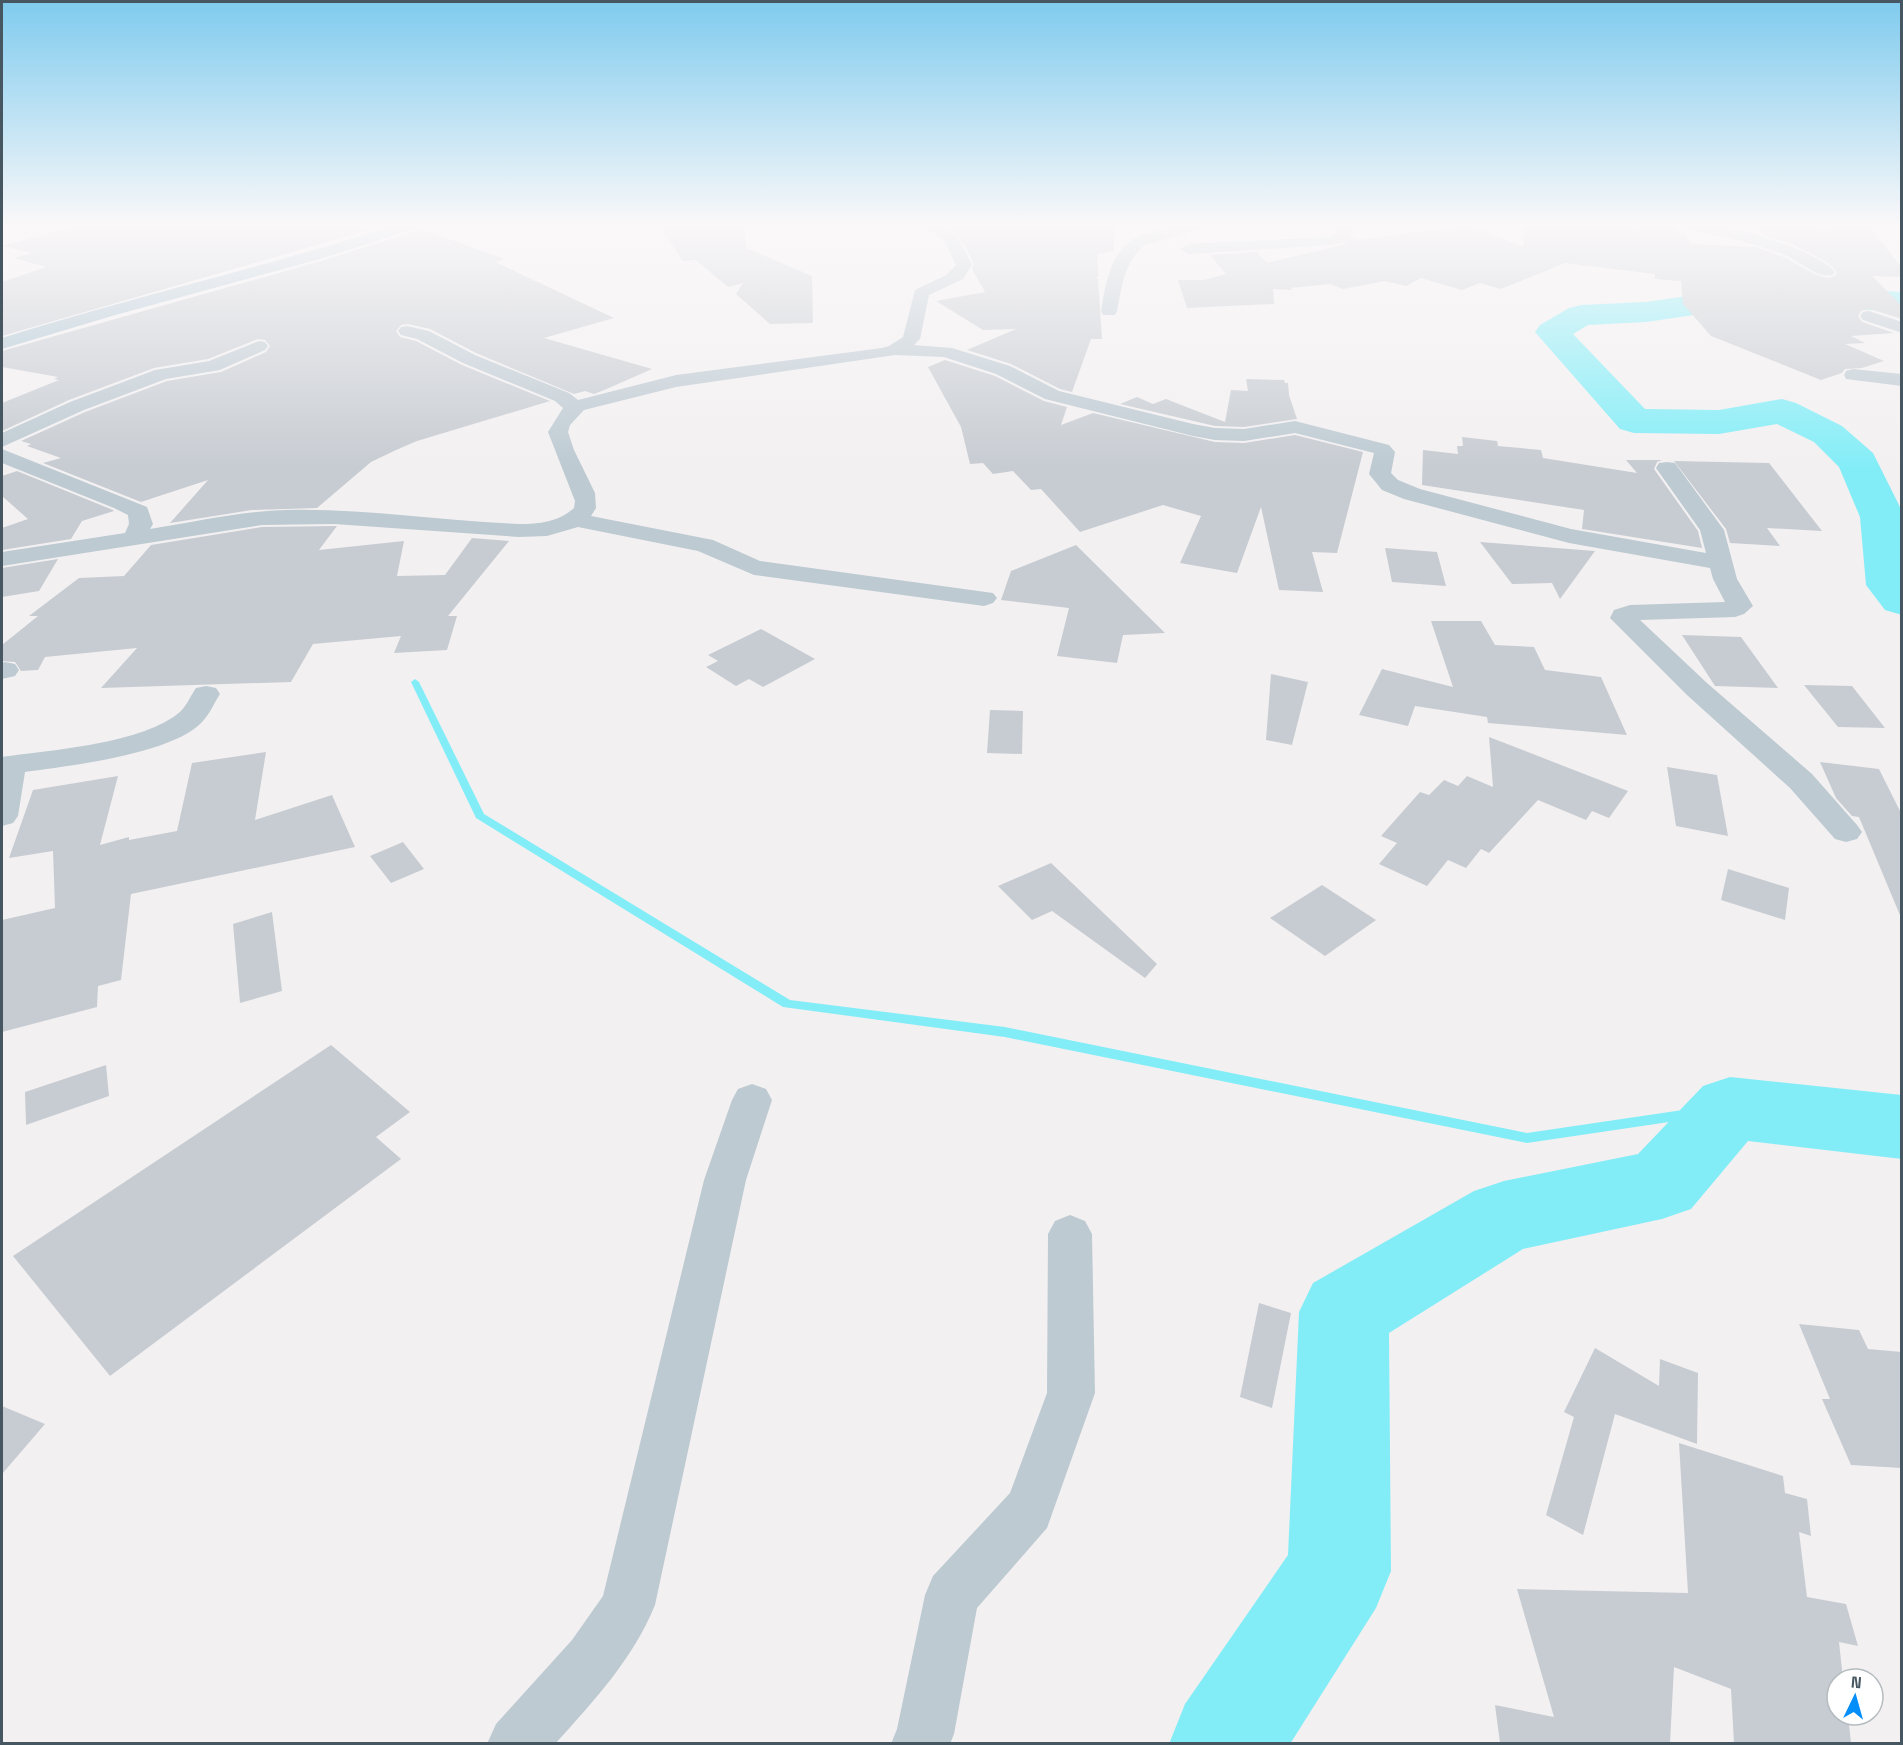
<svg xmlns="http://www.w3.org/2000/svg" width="1903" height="1745" viewBox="0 0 1903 1745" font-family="'Space Grotesk',sans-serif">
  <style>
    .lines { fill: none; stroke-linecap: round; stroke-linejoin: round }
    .stream { fill: #83edf7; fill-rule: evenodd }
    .river { fill: #83edf7; fill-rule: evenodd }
    .building { fill: #c7ccd2 }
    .minor { fill: #bdcad2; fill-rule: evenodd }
    .major { fill: #adc4d2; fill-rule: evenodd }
  </style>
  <rect width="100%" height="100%" fill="#f3f0f1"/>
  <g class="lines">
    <path class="stream" d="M415,679L419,682L484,814L790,1000L1005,1027L1527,1133L1730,1103L1734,1104L1736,1108L1734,1112L1730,1113L1527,1143L1005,1037L783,1007L476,818L411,682Z"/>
    <g class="river">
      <path d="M1735,289H1852L1902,292V312L1852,309H1735L1646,322L1588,325L1573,334L1645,409L1719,410L1782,399L1796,403L1842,426L1873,453L1902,511V615L1885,610L1866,585L1860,517L1839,467L1814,442L1777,424L1719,434L1634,433L1620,429L1535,332L1540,325L1569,308L1581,305L1646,302Z"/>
      <path d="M1730,1077L1902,1095V1159L1748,1141L1691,1209L1662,1219L1523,1249L1389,1333L1391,1571L1376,1608L1290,1744H1169L1185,1704L1288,1555L1299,1312L1313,1283L1474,1191L1504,1181L1638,1154L1703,1086Z"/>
    </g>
  </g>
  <g class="building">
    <path d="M86,223H393L2,336V282L46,267L14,258L32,253L2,246Z"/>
    <path d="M657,223H744L746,248L812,276L813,323L770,324L736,294L743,283L728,287L696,260L683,261Z"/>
    <path d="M946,223H1114V251L1097,254L1098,276L1096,279H1098L1102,339H1091L1072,392L1060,389L1011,364L967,350L1016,329L983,330L936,301L985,292L972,269L974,264L965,246Z"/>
    <path d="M1536,223H1577L1639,228L1638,223L1671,224L1679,234H1685L1691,244L1756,247L1786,258L1814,274L1827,278L1835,276L1837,272L1827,262L1794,245L1763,235L1757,223L1832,228L1829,223H1849L1869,226L1902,268V277L1872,276L1902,306V319L1870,309L1861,311L1858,316L1862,322L1894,333L1851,336L1865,343L1845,344L1884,361L1862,368L1845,369L1842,373L1821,380L1711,336L1683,304L1681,281L1655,279V274L1565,263L1501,289L1480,283L1462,290L1421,278L1406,286L1385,281L1343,289L1330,284L1290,288L1293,290L1273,289L1274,304L1187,308L1178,280H1204L1226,274L1210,255L1257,252L1267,263L1342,245L1352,238L1358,240L1469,225L1523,247L1524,226L1536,227Z"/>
    <path d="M422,229L504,259L495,262L614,318L544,338L652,369L602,391L594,394L585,391L574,394L476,353L430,329L408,324L401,325L396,331L400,337L416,341L462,365L550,401L417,441L396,450L371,462L317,508L252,510L170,523L208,480L141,502L43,463L61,458L27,446L31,444L21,441L85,412L167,381L221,372L266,352L270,346L265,340L258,339L208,359L154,368L69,400L2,431V403L59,380L54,379L58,377L2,367V351L321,261Z"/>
    <path d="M945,360L995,376L1044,401L1067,407L1061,425L1093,413L1215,442L1244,443L1295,435L1363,452L1337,553L1312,552L1323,592L1279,590L1261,507L1237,573L1180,563L1201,516L1163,505L1080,532L1041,489L1031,490L1013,471L993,474L983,463L970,464L961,427L928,367Z"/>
    <path d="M1246,379L1284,380L1285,383H1288L1289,395L1297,419L1244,427L1215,426L1120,404L1137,397L1153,404L1166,399L1225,422L1231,390L1248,391Z"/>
    <path d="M1462,437L1497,441L1498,446L1541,450L1543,458L1637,473L1626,460H1662L1657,462L1654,469L1698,531L1702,548L1582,529L1584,510L1422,485L1423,450L1458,454L1457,446H1463Z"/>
    <path d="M1674,461L1769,463L1822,531L1767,528L1780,546L1730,543L1726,529Z"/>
    <path d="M17,471L113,510L114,511L82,521L71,539L2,550V528L28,519L2,496V476Z"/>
    <path d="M337,526L319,550L404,541L397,576L445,575L472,538L509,541L448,616H457L447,650L394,653L401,636L313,644L291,682L101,688L137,648L45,657L38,670L21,671L15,662L2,661V645L38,616H29L79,578L124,576L151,545L262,527Z"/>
    <path d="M1480,542L1595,551L1560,599L1552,583L1512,584Z"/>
    <path d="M1076,545L1165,633L1123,635L1117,663L1057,656L1069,608L1001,600L1011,571Z"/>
    <path d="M1385,548L1437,552L1446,586L1392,582Z"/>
    <path d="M58,559L39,591L2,597V568Z"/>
    <path d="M1431,621H1481L1495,645L1534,647L1545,670L1601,677L1627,735L1488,723L1487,717L1415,706L1408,726L1359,715L1382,669L1453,687Z"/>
    <path d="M761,629L815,659L763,687L749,679L736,686L706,667L718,661L708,655Z"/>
    <path d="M1682,635L1741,637L1778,688L1715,686Z"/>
    <path d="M1271,674L1308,682L1292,745L1266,740Z"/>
    <path d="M1804,685L1852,686L1885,728L1838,727Z"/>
    <path d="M990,710L1023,711L1022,754L987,753Z"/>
    <path d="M1489,737L1628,791L1609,818L1592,811L1586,820L1538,800L1489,853L1481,849L1466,868L1448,860L1427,886L1379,864L1397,843L1381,836L1420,792L1429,795L1444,780L1458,786L1467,776L1493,787Z"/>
    <path d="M266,752L255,820L332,795L355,847L131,894L121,980L98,986L97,1007L2,1032V920L55,908L53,851L9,858L33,790L118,776L100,845L129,837V840L177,831L192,763Z"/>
    <path d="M1820,762L1879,769L1902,815V920L1859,817L1852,816L1836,798Z"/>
    <path d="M1667,767L1717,775L1728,836L1676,826Z"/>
    <path d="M403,842L424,869L391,883L370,856Z"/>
    <path d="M1051,863L1157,964L1145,978L1052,911L1032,920L998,886Z"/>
    <path d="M1728,869L1789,888L1785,920L1721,900Z"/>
    <path d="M1322,885L1376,920L1325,956L1270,918Z"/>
    <path d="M272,912L282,991L240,1003L233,924Z"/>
    <path d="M331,1045L410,1112L376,1137L401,1159L110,1376L13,1256Z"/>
    <path d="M106,1065L109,1096L26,1125L25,1092Z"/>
    <path d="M1259,1303L1291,1313L1272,1408L1240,1397Z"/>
    <path d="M1799,1324L1859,1330L1868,1349L1902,1352V1468L1851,1465L1822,1399H1830Z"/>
    <path d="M1595,1348L1659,1386L1660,1359L1698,1373L1697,1444L1615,1414L1583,1535L1546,1515L1574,1417L1564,1412Z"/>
    <path d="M2,1406L45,1424L2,1474Z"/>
    <path d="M1679,1443L1783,1476L1785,1493L1807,1499L1811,1536L1799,1532L1807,1597L1846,1604L1858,1646L1839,1642L1843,1679H1837V1715H1848L1851,1743H1734L1731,1689L1674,1667L1670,1743H1500L1495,1705L1554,1717L1517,1589L1688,1593Z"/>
  </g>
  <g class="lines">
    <g class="minor">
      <path d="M919,223C953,223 958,237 972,265L963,279L929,295L920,339L914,345L952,348L1010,366L1059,391L1193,424L1215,428L1244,429L1295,421L1389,445L1395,452L1391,473L1398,480L1420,489L1571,529L1706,553L1700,530L1656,468L1659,463L1667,462L1675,463L1724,530L1737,579L1753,606L1744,614L1735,617L1640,620L1707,683L1812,774L1857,825L1862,832L1857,839L1846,842L1835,839L1790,788L1687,695L1610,618L1614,610L1630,605L1725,602L1713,579L1710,568L1569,543L1404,499L1382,490L1369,474L1374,453L1295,433L1244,441L1215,440L1193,436L1045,399L996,374L944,357L895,355L676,387L584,410L570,425L568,432L574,450L595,493L596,508L591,516L713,540L760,561L993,593L997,598L993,603L984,606L754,575L698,551L578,527L547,536L519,537L334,524L262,525L2,566V552L125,533L129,524L128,515L114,508L2,463V449L147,507L153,524L150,529C195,522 241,511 286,510C364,508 441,521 519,524C540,524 558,522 574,508L575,501L548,432L563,408L555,401L463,363L417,339L401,335L398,331L401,327L407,326L429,331L475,355L569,393L578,400L676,375L882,348L889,346L903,337L915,290L946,275L956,265L944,240Z"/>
      <path d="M1190,223H1214L1212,226L1145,245C1124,262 1122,286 1117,311L1115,315H1103L1101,311C1105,287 1110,252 1134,239C1150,231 1172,228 1190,223Z"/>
      <path d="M1337,223H1351C1353,242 1348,241 1331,245L1188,254L1180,249L1188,244L1329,237L1337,234Z"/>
      <path d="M1673,223C1682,223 1692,223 1701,223C1730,225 1818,250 1835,272L1833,275C1818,279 1800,262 1787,256C1751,241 1713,235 1675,226Z"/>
      <path d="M1869,311L1902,322V333L1863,320L1860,316L1863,312Z"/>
      <path d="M259,341L265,342L268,346L265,350L220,370L166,379L84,410L2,447V433L70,402L155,370L209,361Z"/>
      <path d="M1853,369L1902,374V386L1846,379L1844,375L1846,371Z"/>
      <path d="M5,662L15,664L19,670L15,676L2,679V663Z"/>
      <path d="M206,686L216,688L220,694C214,703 210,714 202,722C173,754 68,766 25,772L18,816L13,823L2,826V757C50,750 144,744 181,711C187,705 191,695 196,688Z"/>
      <path d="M752,1084L766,1089L772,1100L746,1180L655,1605C633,1659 594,1701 555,1744H487L496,1724L572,1640L603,1596L704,1180L732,1100L738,1089Z"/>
      <path d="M1070,1215L1085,1221L1092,1234L1095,1393L1047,1528L977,1608L954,1734L950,1744H891L897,1729L925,1595L933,1576L1010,1493L1047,1393L1048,1234L1055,1221Z"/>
    </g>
    <path class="major" d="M402,223H425L423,226L320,259L112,316L2,349V338C134,296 270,266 402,223Z"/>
  </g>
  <linearGradient id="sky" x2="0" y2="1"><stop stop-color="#7fcbee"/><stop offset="0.48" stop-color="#faf8f9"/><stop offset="1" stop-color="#faf8f9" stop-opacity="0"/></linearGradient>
  <rect width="1903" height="468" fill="url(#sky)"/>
  <rect width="1903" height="1745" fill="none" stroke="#465761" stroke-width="6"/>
  <g transform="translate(1855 1697) rotate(5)"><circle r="28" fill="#ffffff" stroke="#b5bcc0" stroke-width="1.5"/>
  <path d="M0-4.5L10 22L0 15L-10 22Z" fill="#048efa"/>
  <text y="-9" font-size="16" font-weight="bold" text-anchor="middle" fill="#465761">N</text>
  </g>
</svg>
